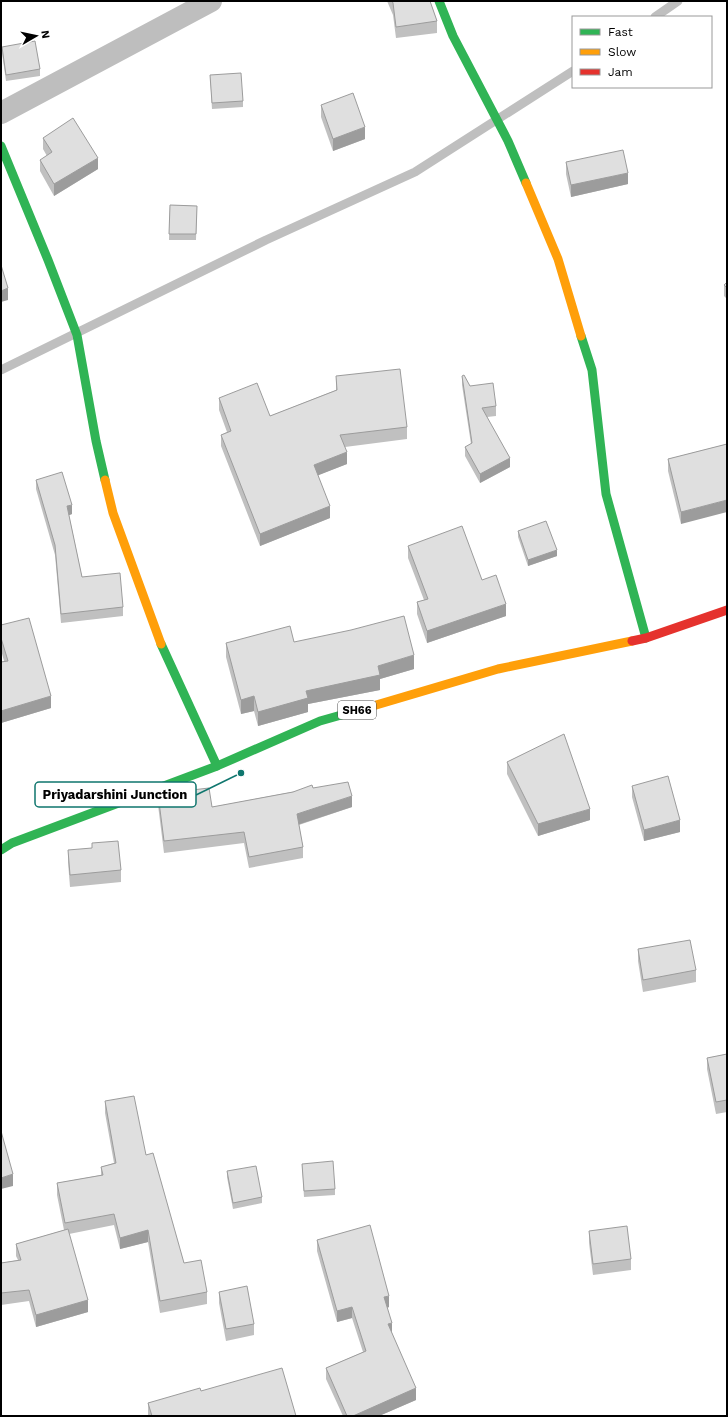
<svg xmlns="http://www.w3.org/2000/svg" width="728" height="1417" viewBox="0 0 728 1417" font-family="'Work Sans',sans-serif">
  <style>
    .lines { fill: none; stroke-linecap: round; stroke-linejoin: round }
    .stream { stroke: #bfbfbf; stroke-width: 9 }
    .street { stroke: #bebebe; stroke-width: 22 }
    .fast { stroke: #30b455; stroke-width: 9 }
    .slow { stroke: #ff9f0a; stroke-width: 9 }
    .jam { stroke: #e5322d; stroke-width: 9 }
    .wall { fill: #c0c0c0 }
    .shaded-wall { fill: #9c9c9c }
    .building { fill: #dfdfdf; stroke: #9c9c9c }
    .labels { text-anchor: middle; stroke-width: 3.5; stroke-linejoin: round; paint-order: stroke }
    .shield { fill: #fff; stroke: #4c4c4c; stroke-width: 1 }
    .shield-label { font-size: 11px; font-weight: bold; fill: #000 }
    .leader { fill: none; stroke: #0f766e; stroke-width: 1.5 }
    .callout-dot { fill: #0f766e; stroke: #fff; stroke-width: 1.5 }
    .callout { fill: #fff; stroke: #0f766e; stroke-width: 1.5 }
    .callout-label { font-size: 13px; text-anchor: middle; font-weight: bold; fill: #000 }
  </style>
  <rect width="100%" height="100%" fill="#fff"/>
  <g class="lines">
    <g class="stream">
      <path d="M655,17L678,1"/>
      <path d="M1,370L266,240L415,172L573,71"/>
    </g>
    <path class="street" d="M1,113L211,1"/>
    <g class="fast">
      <path d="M439,1L453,36L508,141L526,183"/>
      <path d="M1,146L48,260L77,335L96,441L105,480"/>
      <path d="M581,336L592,370L606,494L646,638"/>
      <path d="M161,644L217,766"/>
      <path d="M1,850L12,843L217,766L320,721L366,708"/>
    </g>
    <g class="slow">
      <path d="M526,183L558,259L581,336"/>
      <path d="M105,480L113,513L161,644"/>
      <path d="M366,708L498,669L632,641"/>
    </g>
    <path class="jam" d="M632,641L646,638L727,610"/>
  </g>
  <g class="wall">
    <path d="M387,1H430L437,21V33L396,38L393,15Z"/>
    <path d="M2,47L40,69V76L6,81L2,53Z"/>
    <path d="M210,75L243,101V107L212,109Z"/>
    <path d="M321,105L365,139L333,151L321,117Z"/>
    <path d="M43,138L98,169L54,196L40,171V160L47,156L43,149Z"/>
    <path d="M566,162L628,184L571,197L566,174Z"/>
    <path d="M170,205L197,206L196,240H169Z"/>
    <path d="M727,282V299L724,296V285Z"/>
    <path d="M336,376L407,427V439L345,447L347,464L318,475L330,518L260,546L221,446V435L227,432L219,410V398L270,416L336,390Z"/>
    <path d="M462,376L470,386L496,406V416L487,417L510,467L480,483L465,456V447L471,444L462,385Z"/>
    <path d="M727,444L681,524L668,471V459Z"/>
    <path d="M36,480L72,514L69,515L82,577L123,607V616L61,623L55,555L36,489Z"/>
    <path d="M518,531L557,556L528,566L518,537Z"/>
    <path d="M408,546L482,580L506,616L427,643L417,614V602L424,600L408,558Z"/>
    <path d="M1,625L51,708L1,723V662L4,661L1,650Z"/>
    <path d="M294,642L414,669L380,679V690L308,704V712L258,726L254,711L241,714L226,657V643Z"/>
    <path d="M507,762L590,820L538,836L507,774Z"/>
    <path d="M632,786L680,832L644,841L632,797Z"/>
    <path d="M313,788L352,807L299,825L303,847V858L249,868L244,843L164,853L158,805V794L212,807Z"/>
    <path d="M68,850L121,870V882L70,887L68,862Z"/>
    <path d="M638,949L696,970V982L643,992L638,961Z"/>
    <path d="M727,1054V1112L716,1114L707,1069V1058Z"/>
    <path d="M105,1101L146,1155L184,1263L207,1292V1304L160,1313L148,1242L120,1249L114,1225L69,1234L88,1312L36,1327L29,1301L1,1305V1263L18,1260L16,1256V1244L64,1230L57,1195V1183L101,1175V1167L114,1163L105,1113Z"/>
    <path d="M302,1164L335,1189V1195L304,1197Z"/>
    <path d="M227,1171L262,1197V1203L233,1209L227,1177Z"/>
    <path d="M589,1231L631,1259V1270L593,1275L589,1243Z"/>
    <path d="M317,1240L389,1307L387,1308L392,1333L416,1400L379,1416H343L326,1379V1368L363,1352L352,1318L337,1322L317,1251Z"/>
    <path d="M219,1292L254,1324V1335L226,1341L219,1303Z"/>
    <path d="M201,1391L296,1416H148V1403Z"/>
  </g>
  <g class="shaded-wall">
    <path d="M365,127V139L333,151V139Z"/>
    <path d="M98,158V169L54,196V184Z"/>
    <path d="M628,173V184L571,197V185Z"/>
    <path d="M8,288V300L1,302V291Z"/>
    <path d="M347,452V464L314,477V465Z"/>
    <path d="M510,458V467L480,483V474Z"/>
    <path d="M727,500V512L681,524V512Z"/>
    <path d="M72,505V514L67,516V506Z"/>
    <path d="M330,506V518L260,546V534Z"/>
    <path d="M557,550V556L528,566V560Z"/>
    <path d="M506,604V616L427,643V631Z"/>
    <path d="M414,655V669L380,679V690L308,704V712L258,726V712L306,691L378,666Z"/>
    <path d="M51,696V708L1,723V711Z"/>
    <path d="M254,696V711L241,714V700Z"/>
    <path d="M352,796V807L297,825V814Z"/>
    <path d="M590,809V820L538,836V824Z"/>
    <path d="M680,820V832L644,841V830Z"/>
    <path d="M13,1174V1186L1,1189V1178Z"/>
    <path d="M148,1230V1242L120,1249V1238Z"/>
    <path d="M389,1296V1307L384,1309V1297Z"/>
    <path d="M88,1300V1312L36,1327V1315Z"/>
    <path d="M352,1307V1318L337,1322V1311Z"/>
    <path d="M392,1323V1334L388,1324Z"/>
    <path d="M416,1388V1400L379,1416H353Z"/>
  </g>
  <g class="building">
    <path d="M392,1H430L437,21L396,27L393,3Z"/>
    <path d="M35,41L40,69L6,75L2,47Z"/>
    <path d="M241,73L243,101L212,103L210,75Z"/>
    <path d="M353,93L365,127L333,139L321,105Z"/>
    <path d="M73,118L98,158L54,184L40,160L52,152L43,138Z"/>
    <path d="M623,150L628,173L571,185L566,162Z"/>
    <path d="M170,205L197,206L196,234H169Z"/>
    <path d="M1,265L8,288L1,291Z"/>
    <path d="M727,282V288L724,285Z"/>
    <path d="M400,369L407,427L340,435L347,452L314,465L330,506L260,534L221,435L231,431L219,398L257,383L270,416L337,390L336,376Z"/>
    <path d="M464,375L470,386L493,383L496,406L482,408L510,458L480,474L465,447L472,443L462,376Z"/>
    <path d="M727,444V500L681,512L668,459Z"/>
    <path d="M62,472L72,505L67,506L82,577L120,573L123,607L61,614L55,545L36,480Z"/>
    <path d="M546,521L557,550L528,560L518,531Z"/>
    <path d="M462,526L482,580L496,575L506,604L427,631L417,602L428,599L408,546Z"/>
    <path d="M404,616L414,655L378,666L380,675L306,691L308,698L258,712L254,696L241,700L226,643L290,626L294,642L351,630Z"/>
    <path d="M29,618L51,696L1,711V662L8,661L1,638V625Z"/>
    <path d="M564,734L590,809L538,824L507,762Z"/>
    <path d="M668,776L680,820L644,830L632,786Z"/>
    <path d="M348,782L352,796L297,814L303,847L249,857L244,832L164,841L158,794L209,788L212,807L293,792L312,785L313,788Z"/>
    <path d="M118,841L121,870L70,875L68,850L92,848V843Z"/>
    <path d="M690,940L696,970L643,980L638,949Z"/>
    <path d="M727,1054V1100L716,1102L707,1058Z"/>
    <path d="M134,1096L146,1155L153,1153L184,1263L201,1260L207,1292L160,1301L148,1230L120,1238L114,1214L65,1223L57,1183L103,1175L101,1167L116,1163L105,1101Z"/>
    <path d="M1,1131L13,1174L1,1178Z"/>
    <path d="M333,1161L335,1189L304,1191L302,1164Z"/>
    <path d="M256,1166L262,1197L233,1203L227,1171Z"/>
    <path d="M370,1225L389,1296L384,1297L392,1323L388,1324L416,1388L353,1416H347L326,1368L366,1351L352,1307L337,1311L317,1240Z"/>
    <path d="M627,1226L631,1259L593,1264L589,1231Z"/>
    <path d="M68,1229L88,1300L36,1315L29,1290L1,1293V1263L21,1260L16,1244Z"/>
    <path d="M247,1286L254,1324L226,1329L219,1292Z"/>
    <path d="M282,1368L296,1416H152L148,1403L200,1388L201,1391Z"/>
  </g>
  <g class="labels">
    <rect class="shield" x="338" y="701" width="38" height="18" rx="3"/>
    <g class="shield-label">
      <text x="357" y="714">SH66</text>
    </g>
  </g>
  <path class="leader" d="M241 773L196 795"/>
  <circle class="callout-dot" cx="241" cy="773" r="4"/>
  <rect class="callout" x="35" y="782" width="161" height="25" rx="4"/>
  <g class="callout-label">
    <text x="115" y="799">Priyadarshini Junction</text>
  </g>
  <rect width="728" height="1417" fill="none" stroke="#000000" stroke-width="4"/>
  <rect x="572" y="16" width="140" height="72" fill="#ffffff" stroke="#999999"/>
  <rect x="580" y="29" width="20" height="6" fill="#30b455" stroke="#999999"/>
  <text x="608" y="36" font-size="12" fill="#000000">Fast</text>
  <rect x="580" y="49" width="20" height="6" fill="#ff9f0a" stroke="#999999"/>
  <text x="608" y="56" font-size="12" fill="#000000">Slow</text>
  <rect x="580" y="69" width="20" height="6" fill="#e5322d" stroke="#999999"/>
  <text x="608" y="76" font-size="12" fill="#000000">Jam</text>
  <g transform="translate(36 36) rotate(81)" stroke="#ffffff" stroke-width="3" paint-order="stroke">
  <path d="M0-3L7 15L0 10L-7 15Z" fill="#000000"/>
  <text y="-6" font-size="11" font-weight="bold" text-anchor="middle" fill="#000000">N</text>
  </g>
</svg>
